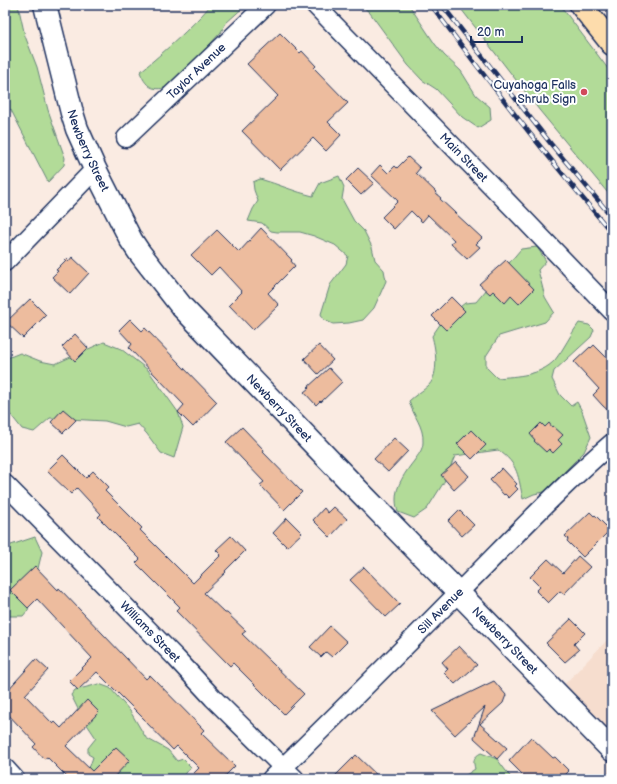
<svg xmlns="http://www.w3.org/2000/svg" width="617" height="784" viewBox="0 0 617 784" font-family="'Balsamiq Sans',sans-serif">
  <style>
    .built { fill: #f6ddce }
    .green { fill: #b2db98; stroke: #66857b }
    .building { fill: #edbc9e; stroke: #1b2f5e }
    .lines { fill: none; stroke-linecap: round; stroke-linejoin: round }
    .minor-casing { stroke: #1b2f5e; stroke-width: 21 }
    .tertiary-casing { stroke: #1b2f5e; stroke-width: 25 }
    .motorway-casing { stroke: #1b2f5e; stroke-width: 25 }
    .minor { stroke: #fff; stroke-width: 18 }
    .tertiary { stroke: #fff; stroke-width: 22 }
    .motorway { stroke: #fddcac; stroke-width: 22 }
    .rail-casing { stroke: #1b2f5e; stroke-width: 4.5 }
    .rail { stroke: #fff; stroke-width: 3; stroke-dasharray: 9; stroke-linecap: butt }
    .poi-dot { fill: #d1495b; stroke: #fff; stroke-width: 1.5 }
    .labels { text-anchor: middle; stroke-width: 4; stroke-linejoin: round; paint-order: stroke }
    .street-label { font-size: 12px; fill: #1b2f5e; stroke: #fff }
    .poi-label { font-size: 12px; fill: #1b2f5e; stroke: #fff; text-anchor: end }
  </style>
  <rect width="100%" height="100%" fill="#faebe2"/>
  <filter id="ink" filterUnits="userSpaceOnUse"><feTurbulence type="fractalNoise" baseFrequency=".025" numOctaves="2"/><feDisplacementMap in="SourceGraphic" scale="8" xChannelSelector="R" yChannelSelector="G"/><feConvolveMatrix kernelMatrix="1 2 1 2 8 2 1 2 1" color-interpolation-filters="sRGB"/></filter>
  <g filter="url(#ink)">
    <path class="built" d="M612,635V750L557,692Z"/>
    <g class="green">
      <path d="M5,5H18L25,36L37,67L48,110L65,158L64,165L48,182L11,110L5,104Z"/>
      <path d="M211,5H246L226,23L221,32L173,85C156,92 147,90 140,72C165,51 190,29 211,5Z"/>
      <path d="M361,5H409L435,44L444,55L461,71L476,95L490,107L491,120L478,128L462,117L436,89L422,80L408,65L370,13Z"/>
      <path d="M458,5H560L612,74V198L540,111Z"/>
      <path d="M339,176L344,187L342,199L354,221L364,231L372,247L375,260L384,270L386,281L374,308L363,320L349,323L333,324L324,320L321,314L330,285L346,264L348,256L335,245L314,236L300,232H277L271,231L262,223L248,221L253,209L258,201L254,190L253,182L260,179C278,184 295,192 313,196L320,183Z"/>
      <path d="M537,247L546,261L538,270L545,297L554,312L545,322L499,336L486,356V367L497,378C517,376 540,376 555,360C564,349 570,335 579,323L589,325L594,330L591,337L554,371L552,379L560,395L571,406L577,402L582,411L591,437L584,452L544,492L534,494L523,499C518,477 519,464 498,450L455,456L444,482L427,509L414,518L398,512C397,509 396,504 396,500C395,487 406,471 414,461C418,455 423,450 423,442C424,426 413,416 409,401C415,395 423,391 429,385C439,374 436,350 432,336L443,320L465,303L476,302L521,249Z"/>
      <path d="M104,342L121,349L148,370L178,412L183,427L174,458L161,453L147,434L138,424L126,427L105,421L50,418L34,432L22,429L11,415L5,411V359L20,353L40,361L55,364Z"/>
      <path d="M35,537L42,552L28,610L23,616H5V547Z"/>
      <path d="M99,684L110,688L130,711L146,738L168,750L177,761L183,759L191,767L182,778L183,779H76L90,766L93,757L88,754V748L96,738L82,717L71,695L75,690Z"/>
      <path d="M481,753L497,759L512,779H460L475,769C473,761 473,757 481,753Z"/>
    </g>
    <g class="building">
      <path d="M280,33L300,53L302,51L316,66L314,68L348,103L328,122L341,135L326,151L313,138L280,170L242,131L278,96L247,64Z"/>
      <path d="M408,157L420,168L416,173L436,192L435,193L441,198L440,199L482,238L476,244L480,247L467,259L451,244L454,240L428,215L422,222L411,211L394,229L382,217L398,201L371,175L380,165L388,173L395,166L397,168Z"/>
      <path d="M358,168L374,183L361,195L346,180Z"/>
      <path d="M261,228L292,260L291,261L295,266L268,293L279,305L253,330L229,305L242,292L219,267L211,275L191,255L217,230L239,252Z"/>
      <path d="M72,257L89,273L70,294L52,277L58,271L56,270L67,259L69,261Z"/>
      <path d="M506,260L534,289L519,304L511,296L505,303L493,291L490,294L479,284Z"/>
      <path d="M451,297L465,311L446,330L432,316Z"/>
      <path d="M30,299L46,315L23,338L6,322Z"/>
      <path d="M130,319L142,331L145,328L217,402L193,427L178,412L184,405L129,348L132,344L119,330Z"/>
      <path d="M75,334L88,348L75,361L62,347Z"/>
      <path d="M319,345L333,360L318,374L304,359Z"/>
      <path d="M594,345L612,363V414L603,406L593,395L599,389L574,362L590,347L591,348Z"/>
      <path d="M329,368L342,382L321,402L320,401L316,405L304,392L309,388L308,387Z"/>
      <path d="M63,409L76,420L63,433L51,422Z"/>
      <path d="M541,423L545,427L549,423L552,427L553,426L563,435L558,440L562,444L553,453L549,449L546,452L534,441L535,440L530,434Z"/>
      <path d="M242,427L264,450L263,452L302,492L284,510L260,485L264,482L226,442Z"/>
      <path d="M471,430L486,445L472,459L457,444Z"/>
      <path d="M394,438L408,451L388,472L374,459Z"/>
      <path d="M63,455L86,478L93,471L109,487L105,491L142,528L140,530L193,583L221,555L216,550L231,536L245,551L225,571L226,572L204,593L225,613H227L246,631L242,634L304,694L284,714L233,663L230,666L176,611L180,607L136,563L140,559L98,517L101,514L77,488L71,494L47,471Z"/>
      <path d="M456,462L469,476L454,490L441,475Z"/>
      <path d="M502,468L517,484L515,486L518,489L509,498L505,494L504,495L490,480Z"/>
      <path d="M334,507L347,519L330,537L313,520L324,508L328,513Z"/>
      <path d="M459,510L474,525L462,536L448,521Z"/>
      <path d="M590,512L594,516L595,515L610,530L583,557L567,541L568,539L565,536Z"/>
      <path d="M287,518L302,533L287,547L273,533Z"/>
      <path d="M578,556L590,567L564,594L560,591L548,603L536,591L540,587L530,577L548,559L563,573Z"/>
      <path d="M35,566L58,590L59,588L146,679L150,675L204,730L201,733L235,766L222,779H188L199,768L177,746L173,750L145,721V720L97,672L78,690L69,681L92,658L37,599L28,608L10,590Z"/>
      <path d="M364,567L400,604L386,617L350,580Z"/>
      <path d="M571,619L585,633L574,644L579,650L565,662L546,643Z"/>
      <path d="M330,626L347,642L332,657L326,652L321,657L310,647Z"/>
      <path d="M459,646L477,665L455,684L444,673L448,669L442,662Z"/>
      <path d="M36,659L48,670L25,695L53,724L55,722L61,728L87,700L99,712L66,746L92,771L116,747L130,760L112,779H69L47,757L44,759L33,747L36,744L5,711V693Z"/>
      <path d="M494,681L506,695L503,703L480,724L507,748L497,759L474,738L485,707L455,735L432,711Z"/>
      <path d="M531,737L553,758L555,757L569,771L561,779H527L509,761Z"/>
      <path d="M356,755L381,779H332Z"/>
    </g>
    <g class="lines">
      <defs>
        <g id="minor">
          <path id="s1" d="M315,5L518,213L612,311"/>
          <path id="s2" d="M126,138L266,5"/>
          <path d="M5,262L95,169"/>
          <path id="s3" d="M5,484L176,658L213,698L295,779"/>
          <path d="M5,768L15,779"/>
          <path id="s4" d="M271,779C334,718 396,656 458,593C509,542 557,490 612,443"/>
        </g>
        <g id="tertiary">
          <path id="s5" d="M45,5L72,113L77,129L95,169L131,240L139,252L182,307L357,489L612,750"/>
        </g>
        <path id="motorway" d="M581,5L612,44"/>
      </defs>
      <use href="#minor" class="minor-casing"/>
      <use href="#tertiary" class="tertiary-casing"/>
      <use href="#motorway" class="motorway-casing"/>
      <use href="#minor" class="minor"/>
      <use href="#tertiary" class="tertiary"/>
      <use href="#motorway" class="motorway"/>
      <defs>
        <g id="rail">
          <path d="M431,5C489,83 549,159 612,233"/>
          <path d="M442,5L551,144L612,217"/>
        </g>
      </defs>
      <use href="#rail" class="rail-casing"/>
      <use href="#rail" class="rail"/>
    </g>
  </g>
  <circle class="poi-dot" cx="584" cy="92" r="4"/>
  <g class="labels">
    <g class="street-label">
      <text dy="4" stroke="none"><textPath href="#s2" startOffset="97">Taylor Avenue</textPath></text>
      <text dy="4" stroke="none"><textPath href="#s5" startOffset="152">Newberry Street</textPath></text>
      <text dy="4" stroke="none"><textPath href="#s1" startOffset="213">Main Street</textPath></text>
      <text dy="4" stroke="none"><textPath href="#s5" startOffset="476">Newberry Street</textPath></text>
      <text dy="4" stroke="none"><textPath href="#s4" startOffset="239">Sill Avenue</textPath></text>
      <text dy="4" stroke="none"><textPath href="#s3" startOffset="207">Williams Street</textPath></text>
      <text dy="4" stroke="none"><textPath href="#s5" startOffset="800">Newberry Street</textPath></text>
    </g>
    <g class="poi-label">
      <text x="576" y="89">Cuyahoga Falls<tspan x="576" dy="14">Shrub Sign</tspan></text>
    </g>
  </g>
  <rect width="617" height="784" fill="none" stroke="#fff" stroke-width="20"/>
  <rect x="10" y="10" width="597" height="764" fill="none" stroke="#1b2f5e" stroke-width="1.5" filter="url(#ink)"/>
  <path d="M471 36v6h51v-6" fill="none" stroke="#1b2f5e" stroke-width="2"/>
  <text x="477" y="36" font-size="12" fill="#1b2f5e" stroke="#ffffff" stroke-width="3" paint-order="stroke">20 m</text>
</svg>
